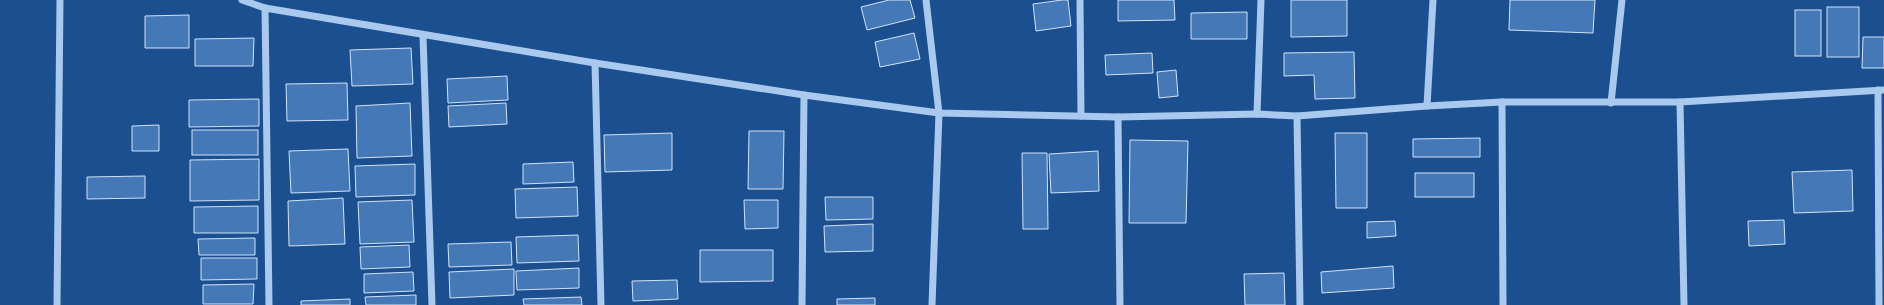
<svg xmlns="http://www.w3.org/2000/svg" width="1884" height="305" viewBox="0 0 1884 305" font-family="'DM Sans',sans-serif">
  <style>
    .building { fill: #4478b7; stroke: #cfe3fa }
    .lines { fill: none; stroke-linecap: round; stroke-linejoin: round }
    .minor { stroke: #a9c9ee; stroke-width: 7 }
  </style>
  <rect width="100%" height="100%" fill="#1b4f8f"/>
  <g class="building">
    <path d="M889,0H910L915,18L867,30L861,7Z"/>
    <path d="M1062,0H1068L1071,26L1036,31L1033,4Z"/>
    <path d="M1118,0H1174L1175,20L1118,21Z"/>
    <path d="M1291,0H1347V36L1291,37Z"/>
    <path d="M1510,0H1595L1593,33L1509,30Z"/>
    <rect x="1827" y="7" width="32" height="50"/>
    <rect x="1795" y="10" width="26" height="46"/>
    <path d="M1247,12V39H1191V13Z"/>
    <path d="M189,15V48H145V16Z"/>
    <path d="M914,33L920,59L880,67L875,42Z"/>
    <path d="M1863,37H1884V68H1862Z"/>
    <path d="M254,38L253,66H195V39Z"/>
    <path d="M411,48L413,84L352,86L350,50Z"/>
    <path d="M1354,52L1355,98L1315,99L1314,75L1284,76V53Z"/>
    <path d="M1152,53L1153,73L1106,75L1105,55Z"/>
    <path d="M1176,70L1178,96L1159,98L1157,72Z"/>
    <path d="M507,76L508,100L448,103L447,79Z"/>
    <path d="M347,83L348,120L287,121L286,84Z"/>
    <path d="M259,99V126L189,127V100Z"/>
    <path d="M410,103L412,156L357,158L356,106Z"/>
    <path d="M506,103L507,124L449,127L448,106Z"/>
    <path d="M159,125V151H132V126Z"/>
    <rect x="192" y="130" width="66" height="25"/>
    <path d="M749,131H784L783,189H748Z"/>
    <path d="M672,133V170L605,172L604,135Z"/>
    <path d="M1335,133H1367V208H1336Z"/>
    <path d="M1480,138V157H1413V139Z"/>
    <path d="M1130,140L1188,141L1186,223H1129Z"/>
    <path d="M348,149L350,191L291,193L289,151Z"/>
    <path d="M1098,151L1099,191L1051,193L1049,154Z"/>
    <path d="M1022,153H1047L1048,229H1023Z"/>
    <path d="M259,159V200L190,201V160Z"/>
    <path d="M573,162L574,182L523,184V164Z"/>
    <path d="M415,164V195L356,197L355,166Z"/>
    <path d="M1852,170L1853,211L1794,213L1792,172Z"/>
    <rect x="1415" y="173" width="59" height="24"/>
    <path d="M145,176V198L87,199V177Z"/>
    <path d="M577,187L578,216L516,218L515,189Z"/>
    <path d="M825,197H873V219L826,220Z"/>
    <path d="M343,198L345,244L289,246L288,201Z"/>
    <path d="M412,200L414,242L360,244L358,202Z"/>
    <path d="M744,200H778V228L745,229Z"/>
    <path d="M258,206V233H194V207Z"/>
    <path d="M1784,220L1785,244L1749,246L1748,221Z"/>
    <path d="M1395,221L1396,236L1367,238V222Z"/>
    <path d="M873,224V251L825,252L824,226Z"/>
    <path d="M578,235L579,261L517,263L516,237Z"/>
    <path d="M255,238V255H199L198,239Z"/>
    <path d="M511,242L512,265L449,267L448,244Z"/>
    <path d="M409,245L410,267L361,269L360,247Z"/>
    <path d="M700,250H773V281L700,282Z"/>
    <path d="M201,258H257V279L201,280Z"/>
    <path d="M1393,266L1394,288L1322,293L1321,272Z"/>
    <path d="M579,268V288L517,290L516,271Z"/>
    <path d="M514,269V295L450,298L449,272Z"/>
    <path d="M413,272L414,291L364,293V274Z"/>
    <path d="M1284,273L1285,305H1245L1244,274Z"/>
    <path d="M677,280L678,299L633,301L632,281Z"/>
    <path d="M254,284L253,304H203V285Z"/>
    <path d="M416,295V305H366L365,297Z"/>
    <path d="M581,297L582,305H524L523,299Z"/>
    <path d="M875,298V305H837V299Z"/>
    <path d="M350,299V305H301V301Z"/>
  </g>
  <g class="lines">
    <g class="minor">
      <path d="M242,0L265,8L595,63L804,95L939,113L1118,117L1257,114L1297,116L1427,106L1502,102H1680L1884,90"/>
      <path d="M926,0L939,113L932,305"/>
      <path d="M1080,0L1081,116"/>
      <path d="M265,8L269,305"/>
      <path d="M423,36L432,305"/>
      <path d="M595,63L601,305"/>
      <path d="M1878,90L1879,305"/>
      <path d="M1502,102L1503,305"/>
      <path d="M1680,102L1684,305"/>
      <path d="M1611,103L1622,0"/>
      <path d="M1427,106L1433,0"/>
      <path d="M1257,114L1261,0"/>
      <path d="M1297,116L1300,305"/>
      <path d="M1118,117L1120,305"/>
      <path d="M57,305L60,0"/>
      <path d="M802,305L804,95"/>
    </g>
  </g>
</svg>
